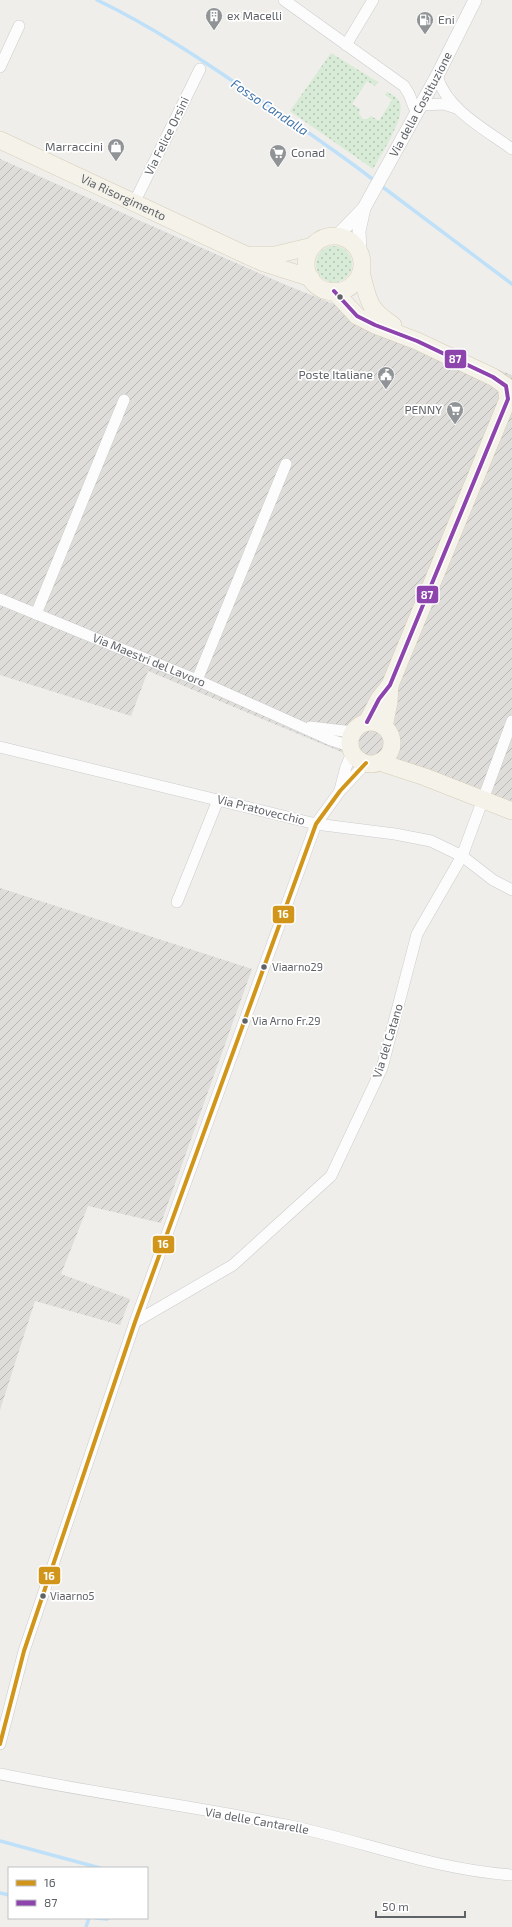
<svg xmlns="http://www.w3.org/2000/svg" width="512" height="1927" viewBox="0 0 512 1927" font-family="'Exo 2',sans-serif">
  <style>
    .industrial { fill: url(#industrial-furrows) }
    .grass { fill: url(#grass-dots) }
    .lines { fill: none; stroke-linecap: round; stroke-linejoin: round }
    .stream { stroke: #bfe0f9; stroke-width: 3.5 }
    .minor-casing { stroke: #cbcccc; stroke-width: 12 }
    .tertiary-casing { stroke: #cbcccc; stroke-width: 14 }
    .primary-casing { stroke: #d7ceb8; stroke-width: 18 }
    .minor { stroke: #fdfcfc; stroke-width: 11 }
    .tertiary { stroke: #fdfcfc; stroke-width: 13 }
    .primary { stroke: #f4f2e9; stroke-width: 17 }
    .bus-1-casing { stroke: #fff; stroke-width: 7 }
    .bus-2-casing { stroke: #fff; stroke-width: 7 }
    .bus-1 { stroke: #d1951a; stroke-width: 4 }
    .bus-2 { stroke: #8e44ad; stroke-width: 4 }
    .bus-dot { fill: #5f6368; stroke: #fff; stroke-width: 1.5 }
    .labels { text-anchor: middle; stroke-width: 3.5; stroke-linejoin: round; paint-order: stroke }
    .bus-label { font-size: 11px; fill: #5f6368; stroke: #fff; text-anchor: start }
    .poi-label { font-size: 12px; fill: #5f6368; stroke: #fff; text-anchor: start }
    .street-label { font-size: 12px; fill: #5f6368; stroke: #fff }
    .water-label { font-size: 13px; font-style: italic; fill: #4174aa; stroke: #fff }
    .line-badge { stroke: #fff; stroke-width: 1.5 }
    .badge-label { font-size: 11px; text-anchor: middle; font-weight: bold; fill: #fff }
  </style>
  <defs>
    <pattern id="industrial-furrows" width="10" height="10" patternUnits="userSpaceOnUse"><rect width="10" height="10" fill="#dfddda"/><path d="M-1 1l2-2M0 10L10 0M9 11l2-2" fill="none" stroke="#b8b7b5"/></pattern>
    <pattern id="grass-dots" width="8" height="8" patternUnits="userSpaceOnUse"><rect width="8" height="8" fill="#d8ebd6"/><path d="M2 2h.1M6 6h.1" fill="none" stroke="#b2c2b1" stroke-width="1.8" stroke-linecap="round"/></pattern>
  </defs>
  <rect width="100%" height="100%" fill="#efeeea"/>
  <g class="industrial">
    <path d="M0,159L286,285L512,375V802L358,759L148,671L131,716L0,675Z"/>
    <path d="M0,888L252,969L161,1223L88,1206L61,1274L130,1299L120,1325L35,1301L0,1410Z"/>
  </g>
  <g class="grass">
    <path d="M331,53L378,82L375,86L367,81L352,104L360,109L359,114L363,119H367L371,116L379,121L392,100L385,95L387,92C391,94 397,97 399,101C408,114 380,156 373,169L290,111Z"/>
    <circle cx="334" cy="264" r="18"/>
  </g>
  <g class="lines">
    <g class="stream">
      <path d="M97,0C151,26 201,59 250,93C293,122 335,150 375,181"/>
      <path d="M380,185L512,284"/>
      <path d="M0,1841L100,1868"/>
      <path d="M0,1893L9,1895"/>
      <path d="M96,1918L107,1919L108,1918"/>
      <path d="M86,1927L89,1918"/>
    </g>
    <defs>
      <g id="minor">
        <path d="M284,0L404,86L409,94L414,107"/>
        <path d="M346,45L373,0"/>
        <path d="M0,67L19,26"/>
        <path d="M437,76C447,110 485,129 512,149"/>
        <path d="M421,105L444,104L456,108"/>
        <path d="M134,203L200,69"/>
        <path id="s1" d="M0,599L197,680L331,740L350,746"/>
        <path d="M36,614L124,400"/>
        <path d="M197,680L286,464"/>
        <path d="M310,727L353,732"/>
        <path d="M0,747L316,824L395,834L431,841L462,856L493,880L512,890"/>
        <path d="M340,790L346,767L352,753"/>
        <path d="M177,902L218,800"/>
        <path d="M135,1322L233,1265L331,1176L382,1068L417,934L462,856L512,721"/>
        <path d="M0,1744L24,1651L135,1322L316,824L340,791L366,763"/>
        <path d="M0,1774C97,1794 195,1806 291,1826C365,1842 437,1870 512,1875"/>
      </g>
      <g id="tertiary">
        <path id="s2" d="M337,236L364,208L437,76L475,0"/>
        <path d="M360,252L359,231L364,208"/>
      </g>
      <g id="primary">
        <path id="s3" d="M0,140L246,255L264,263L311,278"/>
        <circle cx="334" cy="264" r="28"/>
        <path d="M252,255H275L313,246"/>
        <path d="M361,272C369,301 367,308 393,325"/>
        <path d="M334,291L357,316L375,325L417,341L493,377L506,386L508,399L390,685L379,699L367,722"/>
        <circle cx="371" cy="743" r="21"/>
        <path d="M384,727L389,702L390,685"/>
        <path d="M379,762L425,777L512,811"/>
      </g>
    </defs>
    <use href="#minor" class="minor-casing"/>
    <use href="#tertiary" class="tertiary-casing"/>
    <use href="#primary" class="primary-casing"/>
    <use href="#minor" class="minor"/>
    <use href="#tertiary" class="tertiary"/>
    <use href="#primary" class="primary"/>
    <defs>
      <path id="bus-1" d="M0,1744L24,1651L135,1322L316,824L340,791L366,763"/>
      <path id="bus-2" d="M334,291L357,316L375,325L417,341L493,377L506,386L508,399L390,685L379,699L367,722"/>
    </defs>
    <use href="#bus-1" class="bus-1-casing"/>
    <use href="#bus-2" class="bus-2-casing"/>
    <use href="#bus-1" class="bus-1"/>
    <use href="#bus-2" class="bus-2"/>
  </g>
  <defs>
    <symbol id="building-pin" viewBox="-11 -11 22 30"><path d="M0 17L-7.5 6A9.5 9.5 0 1 1 7.5 6Z" fill="#919496" stroke="#fff"/><path d="M-4-6H4V6H1V3H-1V6H-4ZM-2.5-4.3h1.7v1.8h-1.7ZM.8-4.3h1.7v1.8H.8ZM-2.5-1h1.7V.8h-1.7ZM.8-1h1.7V.8H.8Z" fill="#fff"/></symbol>
    <symbol id="fuel-pin" viewBox="-11 -11 22 30"><path d="M0 17L-7.5 6A9.5 9.5 0 1 1 7.5 6Z" fill="#919496" stroke="#fff"/><path d="M-5.5-6h7V0h2V4h1.3V-2.5L3-4.5l.8-.8L6-3V5H2.5V1h-1V6h-7ZM-4.2-4.7v3.2H.2V-4.7Z" fill="#fff"/></symbol>
    <symbol id="shop-pin" viewBox="-11 -11 22 30"><path d="M0 17L-7.5 6A9.5 9.5 0 1 1 7.5 6Z" fill="#919496" stroke="#fff"/><path d="M-5-2.5h2.3a2.7 3.5 0 0 1 5.4 0H5L5.5 6h-11ZM-1.5-2.5h3a1.5 2.3 0 0 0-3 0Z" fill="#fff"/></symbol>
    <symbol id="supermarket-pin" viewBox="-11 -11 22 30"><path d="M0 17L-7.5 6A9.5 9.5 0 1 1 7.5 6Z" fill="#919496" stroke="#fff"/><path d="M-6-5.5h2.5l.6 2H6L4.5 2H-2.5L-4.4-4H-6ZM-1.5 3.2a1.3 1.3 0 1 0 .1 0ZM3 3.2a1.3 1.3 0 1 0 .1 0Z" fill="#fff"/></symbol>
    <symbol id="civic-pin" viewBox="-11 -11 22 30"><path d="M0 17L-7.5 6A9.5 9.5 0 1 1 7.5 6Z" fill="#919496" stroke="#fff"/><path d="M-.6-6.5H3V-4.5H.6V-3L4-1V1h2V6H-6V1h2V-1L-.6-3ZM-1.2 2.5V6h2.4V2.5Z" fill="#fff"/></symbol>
  </defs>
  <g fill-rule="evenodd">
    <use href="#building-pin" x="204" y="6" width="20" height="27"/>
    <use href="#fuel-pin" x="415" y="10" width="20" height="27"/>
    <use href="#shop-pin" x="106" y="137" width="20" height="27"/>
    <use href="#supermarket-pin" x="268" y="143" width="20" height="27"/>
    <use href="#civic-pin" x="376" y="365" width="20" height="27"/>
    <use href="#supermarket-pin" x="445" y="400" width="20" height="27"/>
  </g>
  <g class="bus-dot">
    <circle cx="340" cy="297" r="3.5"/>
    <circle cx="264" cy="967" r="3.5"/>
    <circle cx="245" cy="1021" r="3.5"/>
    <circle cx="43" cy="1596" r="3.5"/>
  </g>
  <g class="labels">
    <g class="bus-label">
      <text x="272" y="971">Viaarno29</text>
      <text x="252" y="1025">Via Arno Fr.29</text>
      <text x="50" y="1600">Viaarno5</text>
    </g>
    <g class="poi-label">
      <text x="227" y="20">ex Macelli</text>
      <text x="438" y="24">Eni</text>
      <text x="103" y="151" text-anchor="end">Marraccini</text>
      <text x="291" y="157">Conad</text>
      <text x="373" y="379" text-anchor="end">Poste Italiane</text>
      <text x="442" y="414" text-anchor="end">PENNY</text>
    </g>
    <g class="street-label">
      <text dy="4" stroke="none"><textPath href="#s2" startOffset="157">Via della Costituzione</textPath></text>
      <text transform="translate(167 136) rotate(-64)" y="4">Via Felice Orsini</text>
      <text dy="4" stroke="none"><textPath href="#s3" startOffset="136">Via Risorgimento</textPath></text>
      <text dy="4" stroke="none"><textPath href="#s1" startOffset="161">Via Maestri del Lavoro</textPath></text>
      <text transform="translate(261 810) rotate(14)" y="4">Via Pratovecchio</text>
      <text transform="translate(388 1041) rotate(-73)" y="4">Via del Catano</text>
      <text transform="translate(257 1821) rotate(10)" y="4">Via delle Cantarelle</text>
    </g>
    <g class="water-label">
      <text transform="translate(270 107) rotate(34)" y="5">Fosso Candalla</text>
    </g>
  </g>
  <g class="line-badge">
    <rect x="444" y="349" width="23" height="20" rx="4" fill="#8e44ad"/>
    <rect x="416" y="585" width="23" height="19" rx="4" fill="#8e44ad"/>
    <rect x="272" y="905" width="23" height="19" rx="4" fill="#d1951a"/>
    <rect x="152" y="1235" width="23" height="19" rx="4" fill="#d1951a"/>
    <rect x="38" y="1566" width="23" height="19" rx="4" fill="#d1951a"/>
  </g>
  <g class="badge-label">
    <text x="455" y="363">87</text>
    <text x="427" y="599">87</text>
    <text x="283" y="918">16</text>
    <text x="163" y="1248">16</text>
    <text x="49" y="1580">16</text>
  </g>
  <rect x="8" y="1867" width="140" height="52" fill="#ffffff" stroke="#bfc1c3"/>
  <rect x="16" y="1880" width="20" height="6" fill="#d1951a" stroke="#bfc1c3"/>
  <text x="44" y="1887" font-size="12" fill="#5f6368">16</text>
  <rect x="16" y="1900" width="20" height="6" fill="#8e44ad" stroke="#bfc1c3"/>
  <text x="44" y="1907" font-size="12" fill="#5f6368">87</text>
  <path d="M376 1911v6h89v-6" fill="none" stroke="#5f6368" stroke-width="2"/>
  <text x="382" y="1911" font-size="12" fill="#5f6368" stroke="#ffffff" stroke-width="3" paint-order="stroke">50 m</text>
</svg>
